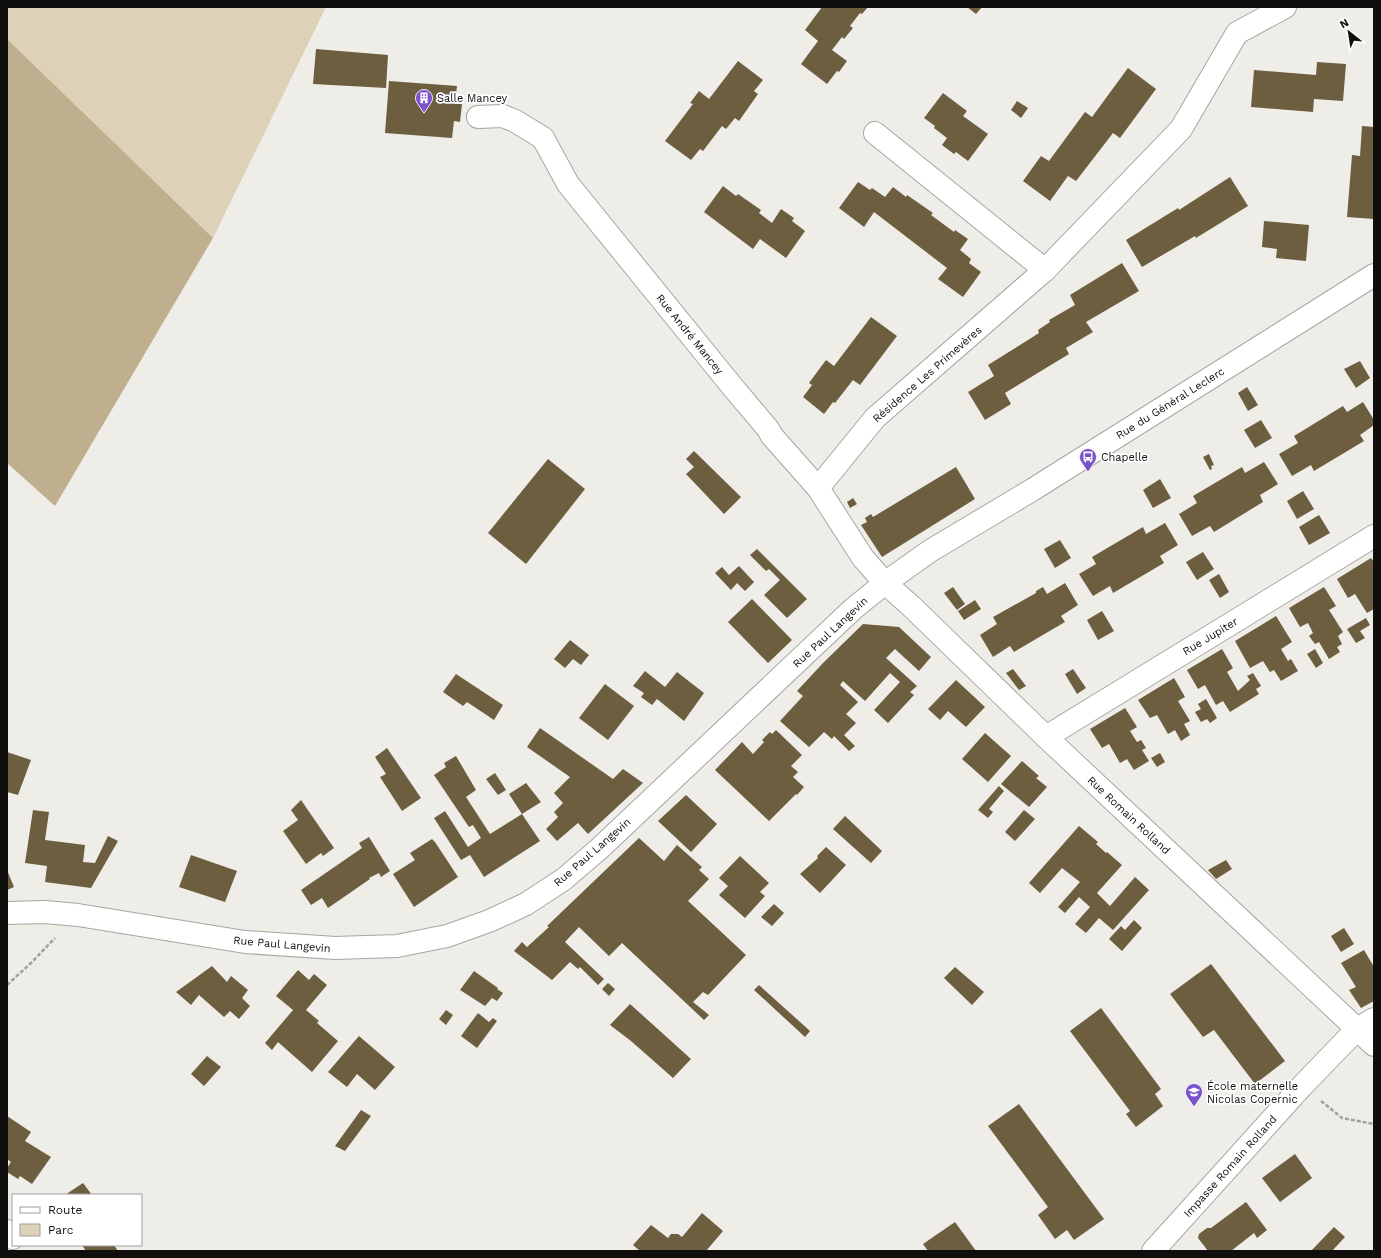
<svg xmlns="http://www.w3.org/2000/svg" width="1381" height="1258" viewBox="0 0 1381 1258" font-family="'Work Sans',sans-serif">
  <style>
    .green { fill: #ddd1b7 }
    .forest { fill: #c0af8e }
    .building { fill: #6d5e3f }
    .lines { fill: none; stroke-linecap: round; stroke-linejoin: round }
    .street-casing { stroke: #a8a5a1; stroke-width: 24 }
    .secondary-casing { stroke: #a8a5a1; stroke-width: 24 }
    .path { stroke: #a2a09d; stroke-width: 2.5; stroke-dasharray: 4 2; stroke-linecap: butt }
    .street { stroke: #fff; stroke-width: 22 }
    .secondary { stroke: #fff; stroke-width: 22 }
    .labels { text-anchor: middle; stroke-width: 3.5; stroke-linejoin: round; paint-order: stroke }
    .poi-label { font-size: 11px; fill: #100f0e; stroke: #fff; text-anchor: start }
    .street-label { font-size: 11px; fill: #100f0e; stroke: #fff }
  </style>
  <rect width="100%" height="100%" fill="#efede8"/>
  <path class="green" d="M7,7H326L213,238L7,39Z"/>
  <path class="forest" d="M7,39L213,238L55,506L7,463Z"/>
  <g class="building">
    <path d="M822,7H868L862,14L860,13L850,26L853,28L844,39L842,37L832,50L847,61L839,72L837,71L827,84L801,64L818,41L805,30Z"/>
    <path d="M967,7H982L976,14Z"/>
    <path d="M316,49L388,55L386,88L313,84Z"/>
    <path d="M738,61L763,80L754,91L758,94L739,121L735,118L726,129L722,126L703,151L700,149L691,160L665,141L693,104L690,103L699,91L709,99Z"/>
    <path d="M1317,62L1346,64L1343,101L1314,99L1313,112L1251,107L1254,70L1316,75Z"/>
    <path d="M1128,68L1156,89L1120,138L1113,133L1076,181L1068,176L1050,201L1023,181L1041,156L1049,161L1085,112L1092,117Z"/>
    <path d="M389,81L457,86L455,104H462L460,122L454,121L452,138L385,133Z"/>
    <path d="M943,93L967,111L963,116L988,134L968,161L956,152L954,154L942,145L947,138L934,128L935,126L924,118Z"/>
    <path d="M1017,101L1028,108L1021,118L1011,110Z"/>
    <path d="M1362,126L1374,127V219L1347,217L1352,155L1360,156Z"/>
    <path d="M1230,177L1248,206L1196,238L1195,236L1142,267L1126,240L1178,208L1179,210Z"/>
    <path d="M858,182L870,190L872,188L885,197L893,187L906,197L907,195L933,213L931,215L954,232L955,230L968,239L960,250L971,259L969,263L981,272L963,297L938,279L947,268L874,212L864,227L839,208Z"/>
    <path d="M723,186L736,196L738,194L761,210L759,213L772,223L781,209L794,218L792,221L805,231L786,258L760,239L753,249L704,212Z"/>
    <path d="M1264,221L1309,225L1306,261L1276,258L1277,249L1262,247Z"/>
    <path d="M1122,263L1139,291L1086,322L1093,332L1066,348L1069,354L1005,393L1011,404L985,420L968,392L994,376L988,365L1039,333L1038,330L1050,322L1049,320L1075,305L1070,295Z"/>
    <path d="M871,317L897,336L860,385L853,380L835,403L833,402L824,414L803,397L812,385L809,383L826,360L834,366Z"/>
    <path d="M1360,361L1370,378L1356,388L1344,369Z"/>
    <path d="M1247,387L1258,405L1248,411L1238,393Z"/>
    <path d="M1363,402L1374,420V425L1360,435L1364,441L1314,471L1311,465L1292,476L1279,454L1298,443L1294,436L1343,406L1347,412Z"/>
    <path d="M1261,420L1272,438L1255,448L1244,430Z"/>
    <path d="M694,451L741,497L724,514L686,474L694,467L686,459Z"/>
    <path d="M1209,454L1214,465L1211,466L1212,469L1210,470L1203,457Z"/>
    <path d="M548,459L585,489L526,564L488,533Z"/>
    <path d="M1264,462L1278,484L1260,495L1263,502L1214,532L1210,526L1192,536L1179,514L1197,503L1193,496L1242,467L1245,473Z"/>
    <path d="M956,467L975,499L882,557L861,525L867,522L865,518L871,514L873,517Z"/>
    <path d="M1160,479L1171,498L1153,508L1143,490Z"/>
    <path d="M1303,491L1314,509L1297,519L1287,501Z"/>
    <path d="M853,498L857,504L850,508L847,502Z"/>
    <path d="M1319,515L1330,533L1309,545L1299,527Z"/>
    <path d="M1165,523L1178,545L1160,556L1164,563L1113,593L1110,586L1093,596L1079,574L1096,564L1092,557L1143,527L1146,534Z"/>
    <path d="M1060,540L1071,558L1055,568L1044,549Z"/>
    <path d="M757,549L807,599L787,618L764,595L780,580L769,569L766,571L750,555Z"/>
    <path d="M1203,552L1214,569L1197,580L1186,562Z"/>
    <path d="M1371,558L1374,562V609L1367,613L1355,594L1348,598L1337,579Z"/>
    <path d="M739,566L754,582L745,591L737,583L731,590L715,573L722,567L729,575Z"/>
    <path d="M1219,574L1229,592L1220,598L1209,580Z"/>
    <path d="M1065,583L1078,605L1061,616L1065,622L1014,652L1010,646L993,657L980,635L997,624L993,617L1036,593V591L1043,587L1047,594Z"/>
    <path d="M953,587L965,604L957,610L944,593Z"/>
    <path d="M1324,587L1336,606L1329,610L1343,632L1338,636L1342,644L1337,647L1340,652L1329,659L1319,642L1315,644L1309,636L1313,633L1308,623L1300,627L1289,608Z"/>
    <path d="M752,599L792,640L768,663L728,622Z"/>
    <path d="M975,600L981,609L964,620L958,611Z"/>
    <path d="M1102,611L1114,631L1098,640L1087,620Z"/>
    <path d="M1276,616L1292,642L1281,649L1288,661L1291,659L1298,671L1281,681L1274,670L1270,672L1263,661L1250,668L1235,641Z"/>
    <path d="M1366,618L1370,625L1360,631L1365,638L1356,643L1347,629Z"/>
    <path d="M863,624L899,627L931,657L919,671L895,649L886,658L917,686L910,692L914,695L888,723L874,710L900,682L890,673L865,701L843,681L840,685L858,702L846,714L856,723L844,735L855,746L849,751L834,736L832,739L824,732L809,747L780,721L803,696L797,691L823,663Z"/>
    <path d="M570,640L589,655L581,665L573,659L565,668L554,659Z"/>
    <path d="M1222,649L1233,668L1227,672L1238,691L1250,680L1247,676L1253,673L1261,686L1256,689L1259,694L1230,712L1223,701L1216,705L1205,685L1198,689L1187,670Z"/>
    <path d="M1315,649L1323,663L1316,668L1307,654Z"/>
    <path d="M1013,669L1026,686L1019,690L1006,673Z"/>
    <path d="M1073,669L1086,688L1077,694L1065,674Z"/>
    <path d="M645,671L665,687L677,672L704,693L684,721L657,699L652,705L641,697L644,693L633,686Z"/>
    <path d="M456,674L503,705L494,720L467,702L463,706L443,692Z"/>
    <path d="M1174,678L1185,697L1178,701L1190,721L1184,724L1190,735L1181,741L1175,730L1168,734L1157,715L1150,718L1138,700Z"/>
    <path d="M956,680L985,707L966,727L948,711L940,720L928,709Z"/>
    <path d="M605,684L634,706L608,740L579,718Z"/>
    <path d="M1206,699L1217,718L1210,723L1207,719L1201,722L1195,712L1201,709L1198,704Z"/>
    <path d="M1125,708L1137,727L1130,731L1137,742L1141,740L1146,748L1142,750L1149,761L1134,770L1127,759L1120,763L1109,744L1102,748L1090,729Z"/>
    <path d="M540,728L613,779L623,769L643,783L588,834L578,823L557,841L546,829L558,817L554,812L563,803L554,793L570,777L527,747Z"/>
    <path d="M776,730L802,755L791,766L798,772L793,777L804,787L797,795L796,794L769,821L715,770L742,742L753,754L764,742L762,740L770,732L772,734Z"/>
    <path d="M985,733L1011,756L988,782L962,759Z"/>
    <path d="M387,748L421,798L402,811L380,777L386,774L375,757Z"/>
    <path d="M7,752L31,760L18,795L7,792Z"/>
    <path d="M1160,753L1165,762L1157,767L1151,758Z"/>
    <path d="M456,756L476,790L466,797L490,834L522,814L509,794L526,783L541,802L522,814L540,841L484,877L470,855L461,860L434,818L445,811L468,847L481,838L473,825L469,827L434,775L446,767L444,763Z"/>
    <path d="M1022,761L1039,776L1036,778L1047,787L1029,807L1001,784Z"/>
    <path d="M495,773L506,790L498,795L486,779Z"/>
    <path d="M999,786L1004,791L989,809L993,812L988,818L978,810Z"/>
    <path d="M686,795L717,824L691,852L658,821Z"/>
    <path d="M301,800L334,848L323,856L321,853L306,864L283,831L298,820L291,810Z"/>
    <path d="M33,810L49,812L45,840L85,845L83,862L95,863L108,836L118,841L91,888L45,882L47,866L25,863Z"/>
    <path d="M1024,810L1035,819L1015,841L1005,832Z"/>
    <path d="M845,816L882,851L871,863L833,829Z"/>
    <path d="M1079,826L1098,842L1096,844L1106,853L1107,852L1122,865L1097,893L1110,906L1135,877L1149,890L1113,930L1099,918L1086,933L1075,924L1090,907L1079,897L1065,913L1058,907L1080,882L1062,868L1040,893L1029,883Z"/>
    <path d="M369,837L390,871L381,877L379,873L369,878L370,879L328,908L322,898L311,905L301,890L362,848L359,843Z"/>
    <path d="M639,838L664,861L677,845L702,867L699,870L709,879L688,901L746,955L708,995L703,992L693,1002L709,1015L704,1020L622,943L609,956L579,927L565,942L604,979L598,985L580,967L578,969L570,962L552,980L514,951L522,942L527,947L549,927L547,926Z"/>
    <path d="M432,839L435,842L458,877L414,907L393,874L415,860L410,853Z"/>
    <path d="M826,847L846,865L820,893L800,874L818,858L817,856Z"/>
    <path d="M191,855L237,871L225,902L179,887Z"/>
    <path d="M740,856L769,883L760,892L765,896L745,918L719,895L728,886L719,878Z"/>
    <path d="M1226,860L1232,869L1216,879L1208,870Z"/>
    <path d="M7,870L14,887L7,890Z"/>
    <path d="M774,904L784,913L772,926L761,917Z"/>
    <path d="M1134,920L1142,928L1122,951L1109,939L1121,926L1125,930Z"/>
    <path d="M1344,928L1354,944L1341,952L1331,936Z"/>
    <path d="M1364,950L1374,967V1001L1361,1008L1349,990L1356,987L1341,963Z"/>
    <path d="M1211,964L1285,1061L1255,1084L1214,1030L1203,1037L1170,994Z"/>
    <path d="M212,966L227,982L231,976L248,990L242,998L250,1006L239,1019L230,1011L224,1017L199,995L191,1005L176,992Z"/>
    <path d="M955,967L984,992L972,1005L944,978Z"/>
    <path d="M298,970L309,980L314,974L327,985L306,1010L319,1021L317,1023L338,1041L312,1072L278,1042L272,1050L265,1043L293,1010L276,996Z"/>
    <path d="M474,971L498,988L497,989L503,993L497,1001L492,998L485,1006L460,990Z"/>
    <path d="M608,983L615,989L609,996L602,989Z"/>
    <path d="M759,985L810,1031L805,1037L754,990Z"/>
    <path d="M630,1004L691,1059L673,1078L631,1041L610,1025Z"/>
    <path d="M1101,1008L1161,1089L1155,1094L1163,1106L1136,1127L1126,1114L1130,1111L1070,1031Z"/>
    <path d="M446,1010L453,1015L446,1025L439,1019Z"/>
    <path d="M478,1013L489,1022L493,1018L497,1021L477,1048L461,1036Z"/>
    <path d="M359,1036L395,1067L375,1090L357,1074L347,1087L328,1072Z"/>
    <path d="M207,1056L221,1067L204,1086L191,1074Z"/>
    <path d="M1019,1104L1104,1219L1074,1240L1067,1230L1055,1239L1038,1215L1048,1207L988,1126Z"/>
    <path d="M361,1110L371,1116L345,1151L335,1146Z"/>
    <path d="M7,1116L31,1132L25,1141L51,1157L32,1184L20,1176L18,1179L7,1172V1168L11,1162L7,1159Z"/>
    <path d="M1295,1154L1312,1178L1280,1202L1262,1178Z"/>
    <path d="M83,1183L92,1195H65Z"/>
    <path d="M1246,1202L1267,1230L1257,1238L1254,1233L1231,1251H1208L1198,1238L1199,1234L1207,1228H1211Z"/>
    <path d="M702,1213L723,1231L706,1251H640L633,1245L651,1225L668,1238L671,1234H678L682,1237Z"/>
    <path d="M955,1222L976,1251H928L923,1244Z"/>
    <path d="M1334,1227L1345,1237L1332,1251H1311Z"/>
    <path d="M82,1245H114L118,1251H86Z"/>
  </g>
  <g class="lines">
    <defs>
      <g id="street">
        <path d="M478,117L503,116L515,121L543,138L568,184L731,385L768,429L772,436L818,488L863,558L885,583L911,606L1046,737L1374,1045"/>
        <path d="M1045,270L1181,129L1237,33L1285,7"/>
        <path d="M818,488L875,418L1045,270L875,133"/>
        <path d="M1046,737L1374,536"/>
        <path d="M7,1231L13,1238"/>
        <path d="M1153,1251L1302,1086L1357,1029L1374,1019"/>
      </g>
      <path id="secondary" d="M7,913L45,912L78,915L245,942L335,948L397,946L447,936L489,921L526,904L564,879L599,849L853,609L885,583L930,551L1032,490L1374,275"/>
    </defs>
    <use href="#street" class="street-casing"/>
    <use href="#secondary" class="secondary-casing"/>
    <g class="path">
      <path d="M7,985L31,963L55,938"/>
      <path d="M1321,1101L1342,1118L1374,1124"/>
    </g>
    <use href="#street" class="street"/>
    <use href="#secondary" class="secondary"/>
  </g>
  <defs>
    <symbol id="building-pin" viewBox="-11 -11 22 30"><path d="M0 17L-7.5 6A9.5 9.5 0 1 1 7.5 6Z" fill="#7a52cb" stroke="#fff"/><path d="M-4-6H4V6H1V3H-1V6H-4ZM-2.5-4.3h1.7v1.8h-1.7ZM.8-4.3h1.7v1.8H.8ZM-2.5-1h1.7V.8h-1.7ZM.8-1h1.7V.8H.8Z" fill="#fff"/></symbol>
    <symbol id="bus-pin" viewBox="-11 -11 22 30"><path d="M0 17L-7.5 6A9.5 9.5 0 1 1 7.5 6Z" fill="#7a52cb" stroke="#fff"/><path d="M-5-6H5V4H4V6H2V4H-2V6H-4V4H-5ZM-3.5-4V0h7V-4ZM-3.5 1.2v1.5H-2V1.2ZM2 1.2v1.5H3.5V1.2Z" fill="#fff"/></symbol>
    <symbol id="school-pin" viewBox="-11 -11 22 30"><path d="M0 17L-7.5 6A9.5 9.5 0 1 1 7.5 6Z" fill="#7a52cb" stroke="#fff"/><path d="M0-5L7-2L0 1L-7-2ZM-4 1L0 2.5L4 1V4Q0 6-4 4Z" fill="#fff"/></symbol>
  </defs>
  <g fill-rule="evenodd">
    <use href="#building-pin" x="414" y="88" width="20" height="27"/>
    <use href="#bus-pin" x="1078" y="447" width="20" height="27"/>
    <use href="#school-pin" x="1184" y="1082" width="20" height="27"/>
  </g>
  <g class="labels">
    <g class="poi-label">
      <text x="437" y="102">Salle Mancey</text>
      <text x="1101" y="461">Chapelle</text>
      <text x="1207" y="1090">École maternelle<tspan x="1207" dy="13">Nicolas Copernic</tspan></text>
    </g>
    <g class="street-label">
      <text transform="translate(690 334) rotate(51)" y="4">Rue André Mancey</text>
      <text transform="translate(927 374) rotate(-41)" y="4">Résidence Les Primevères</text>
      <text transform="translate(1170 403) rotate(-32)" y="4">Rue du Général Leclerc</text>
      <text transform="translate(830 632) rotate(-43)" y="4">Rue Paul Langevin</text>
      <text transform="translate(1210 636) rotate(-31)" y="4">Rue Jupiter</text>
      <text transform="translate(1129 815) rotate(43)" y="4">Rue Romain Rolland</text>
      <text transform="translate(592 852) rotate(-41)" y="4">Rue Paul Langevin</text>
      <text transform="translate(282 944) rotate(5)" y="4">Rue Paul Langevin</text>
      <text transform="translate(1230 1166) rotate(-48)" y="4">Impasse Romain Rolland</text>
    </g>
  </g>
  <rect width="1381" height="1258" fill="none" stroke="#100f0e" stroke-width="16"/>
  <rect x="12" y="1194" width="130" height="52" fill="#ffffff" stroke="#9f9f9f"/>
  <rect x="20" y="1207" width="20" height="6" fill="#ffffff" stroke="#9f9f9f"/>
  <text x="48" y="1214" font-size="12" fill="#100f0e">Route</text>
  <rect x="20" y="1224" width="20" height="12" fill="#ddd1b7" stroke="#9f9f9f"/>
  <text x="48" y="1234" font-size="12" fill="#100f0e">Parc</text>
  <g transform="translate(1349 32) rotate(330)" stroke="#ffffff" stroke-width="3" paint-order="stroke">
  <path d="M0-3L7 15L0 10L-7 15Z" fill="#100f0e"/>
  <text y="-6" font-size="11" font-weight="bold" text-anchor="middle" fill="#100f0e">N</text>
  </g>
</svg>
